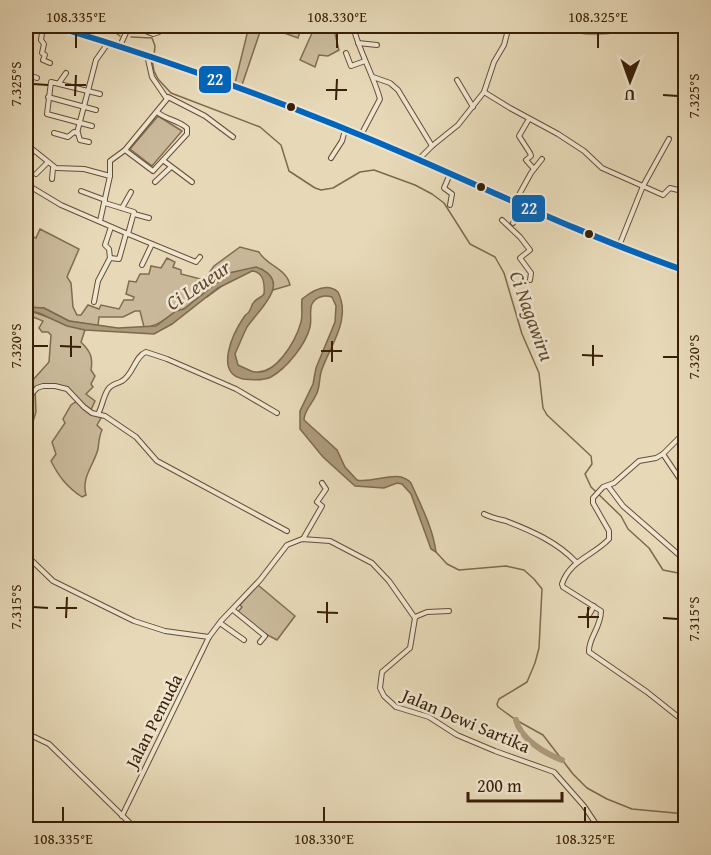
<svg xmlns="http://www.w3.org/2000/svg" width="711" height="855" viewBox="0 0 711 855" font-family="'Gentium Book Plus',serif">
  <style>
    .green { fill: #c9b99a; stroke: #816c50; stroke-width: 1.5 }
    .water { fill: #ac9a7c; stroke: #7e694d; stroke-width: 1.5 }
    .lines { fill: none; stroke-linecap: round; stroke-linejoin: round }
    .stream { stroke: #7e694d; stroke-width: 1.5 }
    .river { stroke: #ac9a7c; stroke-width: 6 }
    .minor-casing { stroke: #644e33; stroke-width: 6 }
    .highway-casing { stroke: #391f07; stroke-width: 8 }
    .minor { stroke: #efe6d1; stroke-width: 4 }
    .highway { stroke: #e7d9b8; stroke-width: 6 }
    .bus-1-casing { stroke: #efe6d1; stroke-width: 10 }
    .bus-1 { stroke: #0065bd; stroke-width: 6 }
    .ticks { fill: none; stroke: #391f07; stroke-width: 2 }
    .bus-dot { fill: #391f07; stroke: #efe6d1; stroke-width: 2 }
    .labels { text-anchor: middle; stroke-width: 5; stroke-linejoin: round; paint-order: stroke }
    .street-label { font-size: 18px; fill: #391f07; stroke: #efe6d1 }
    .water-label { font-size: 20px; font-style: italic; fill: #614a30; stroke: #efe6d1 }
    .line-badge { stroke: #efe6d1; stroke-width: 2 }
    .badge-label { font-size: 16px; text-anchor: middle; font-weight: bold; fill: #fff }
    .neatline { fill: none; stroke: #391f07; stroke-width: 2 }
    .ticks-label { font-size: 15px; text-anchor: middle; fill: #391f07 }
  </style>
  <rect width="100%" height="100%" fill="#e7d9b8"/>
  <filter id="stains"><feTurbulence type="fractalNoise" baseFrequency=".00333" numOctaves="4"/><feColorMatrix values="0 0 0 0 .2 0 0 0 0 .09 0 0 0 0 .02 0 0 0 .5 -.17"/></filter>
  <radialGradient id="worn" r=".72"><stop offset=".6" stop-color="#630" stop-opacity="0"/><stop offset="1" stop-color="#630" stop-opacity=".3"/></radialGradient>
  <g class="green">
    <path d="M249,26H262L242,85L235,83Z"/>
    <path d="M265,26H333L339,50L328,56L319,55L315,67L300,60L312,33L301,28L298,38Z"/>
    <path d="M158,116L182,131L152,166L130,149Z"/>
    <path d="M40,229L79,249L67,277L71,283L73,307L77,315H81L88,305L99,309L101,305L119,309L124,300H133L134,297L126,294L129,281L136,282L140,274H149L151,266L161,268L167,258L175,262L173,267L181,270V274L204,280L214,266L240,247L259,252C267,266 286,268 290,285L273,290L272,283L262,269L229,273L184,309C169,313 161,327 144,327L140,311H135L123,317H99L98,326L69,321L44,308L26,307V237L27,234L36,238Z"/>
    <path d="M26,310C46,315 64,325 85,330L81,342C91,352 93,358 91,370L95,376L91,384L93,387L86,394L95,401L90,412L101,418L97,425L102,430C99,436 99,442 98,449C94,465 81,477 86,495L82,497C67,487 59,477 51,461L56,454L52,442L65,423L63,419L71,405L77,401L64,387L49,385L35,388L36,412L31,428L26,426V377L32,381L49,362L51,335L48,332H42L39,328L43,321L26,314Z"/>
    <path d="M258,585L295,616L277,640L258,630L238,612L242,607L240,605Z"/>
  </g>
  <path class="water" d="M256,267C295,281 258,310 247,327C243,335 239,345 235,354L238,365C242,367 247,369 251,371C275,379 296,340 301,322C303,314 301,307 302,299C312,291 327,282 338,292C352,320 329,347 321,372C319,380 320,388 316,395C312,404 304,411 304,420L337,450L345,467L357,480C374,484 398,468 411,483C421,506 433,528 436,552L431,549L411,494L402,484L397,483L384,488L355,486L323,457L300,429V411L313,384L316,368L335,322L336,306L332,297C325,295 316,296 312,304C309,310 312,319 310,327C306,344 287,368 271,377C263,381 252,380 243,379C214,373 233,333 244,317C248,311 246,317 250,310C252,307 251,305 254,302C257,298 261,298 264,294C265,283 263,272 252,271L218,288L172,324L154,334L85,330L67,326L39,313L26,310V307L44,308L69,321L118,328L156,326L176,311L184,309L229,273Z"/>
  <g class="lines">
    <g class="stream">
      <path d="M106,26L120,36"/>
      <path d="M131,37L152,38L155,46L154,56"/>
      <path d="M152,60L154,71L158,79L171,93L260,127L281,145L289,171L315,188L321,190L333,188L360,172L374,170L415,185L432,194L444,203L470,244L495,257L504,273L522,334L539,373L543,408L547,415L591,456L592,464L585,474L591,487L621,516L628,529L649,548L663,570L678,573L686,582"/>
      <path d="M207,297L222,286"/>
      <path d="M436,552L447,564L459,570L506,566L524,570L534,579L542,589L539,648L535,663L527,682L499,699L497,704L498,707L516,720L543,735L573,774L587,788L607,799L632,809L686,814"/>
    </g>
    <g class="river">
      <path d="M571,26L573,29C594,35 609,32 630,26"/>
      <path d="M516,720C520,739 546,754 562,760"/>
    </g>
    <defs>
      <g id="minor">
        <path d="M43,26L41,40L44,44L42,53L45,55L43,60L50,63"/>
        <path d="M133,26L153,34L159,32L162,26"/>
        <path d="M353,26C359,51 373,74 380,99L361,135"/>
        <path d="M541,26L543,27"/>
        <path d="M358,43L377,45"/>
        <path d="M120,46L129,26"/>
        <path d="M346,53L351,66L365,61"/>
        <path d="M26,74L37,78"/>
        <path d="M373,77L390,83L398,90L432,146"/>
        <path d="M457,80L473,107"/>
        <path d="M59,83L66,73"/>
        <path d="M484,92L494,62L504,45L509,26"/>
        <path d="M48,97L96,110"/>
        <path d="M168,97L205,116L233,137"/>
        <path d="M529,119L519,136L530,153L531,156L526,160L534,169"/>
        <path d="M92,126L47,114L51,82L100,94"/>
        <path d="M54,133L68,137L74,132L78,133L80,140L89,142"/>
        <path d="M77,133L96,60L108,43"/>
        <path d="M26,144L56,168L84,169L110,176"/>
        <path d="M125,150L153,171L187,134V128C178,120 167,120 157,112"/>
        <path d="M331,158L342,141L345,130"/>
        <path d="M419,159L432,146L458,125L484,92L510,108L558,134L584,151L602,168L663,195L670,188L686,192"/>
        <path d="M164,161L192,182"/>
        <path d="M36,174L47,163"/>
        <path d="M450,174L444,188L452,194L450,205"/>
        <path d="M52,179L53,168"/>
        <path d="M155,182L171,167"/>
        <path d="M26,184L61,205L128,234"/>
        <path d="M81,191L105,200"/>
        <path d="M515,202L531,173L542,159"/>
        <path d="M105,203L134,212L128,234L196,262L200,257"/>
        <path d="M122,208L131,192"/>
        <path d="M134,214L149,218"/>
        <path d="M502,220L520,237L530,250L520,258L531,273L530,280"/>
        <path d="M100,221L110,176V161L125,150L167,99L152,77L147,55"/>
        <path d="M513,223L522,206"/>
        <path d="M619,246L643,186L669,139"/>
        <path d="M110,258L109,249L105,245L111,227"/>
        <path d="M142,265L152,244"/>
        <path d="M94,302L98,281L110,258L119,259L126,234"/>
        <path d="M686,309L682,319L684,391L680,437L663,454L656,458L639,461L614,483L603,487L593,498V503L609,531V539C593,556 570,560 562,584L563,587L601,611C601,628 588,638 589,652L647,692L686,723"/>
        <path d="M26,398H28L37,388L43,386H55L67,389L84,407L92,413L105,416L136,437L157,461L287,531"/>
        <path d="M98,414C102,407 103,398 107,391C110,384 117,384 122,381C133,375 135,356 146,352L167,359L236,389L277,413"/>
        <path d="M663,454L686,488"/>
        <path d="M608,486L623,506L686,561"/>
        <path d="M484,514C492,518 498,519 506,521C532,531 557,542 576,562"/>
        <path d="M303,539L322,506L317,502L326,489L322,483"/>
        <path d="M26,555L53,581L134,621L165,631L209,637"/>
        <path d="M233,610L265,636L260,642"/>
        <path d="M589,615L594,606"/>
        <path d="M415,617L427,612L449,611"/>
        <path d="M220,623L244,640"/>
        <path d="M26,733L49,744L137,830"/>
        <path d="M122,816L209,637L221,621L260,580L287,545L302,539L330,541L372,563L389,581L415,618L410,648L382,672L380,688L384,696L396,707L429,717L457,735L495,751L554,772L584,806L600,830"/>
      </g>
      <path id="highway" d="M54,26C177,63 299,108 417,159C506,198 594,239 686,271"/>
    </defs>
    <use href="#minor" class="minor-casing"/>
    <use href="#highway" class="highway-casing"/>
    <use href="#minor" class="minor"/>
    <use href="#highway" class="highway"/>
    <defs>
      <path id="bus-1" d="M54,26C177,63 299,108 417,159C506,198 594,239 686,271"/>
    </defs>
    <use href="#bus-1" class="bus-1-casing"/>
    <use href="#bus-1" class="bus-1"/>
  </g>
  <path class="ticks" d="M76,48V33M337,48V33M598,48V33M33,84L48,85M65,85H86M326,90H347M663,95L678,96M75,96L76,75M336,100L337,79M33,346H48M60,346L81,347M321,351H342M582,355L603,356M71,357V336M663,357H678M332,362V341M593,366V345M33,607L48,608M56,608H77M317,612L338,613M578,617H599M66,618L67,597M663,618L678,619M327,623V602M588,628V607M63,822V807M324,822V807M585,822V807"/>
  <g class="bus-dot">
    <circle cx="291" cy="107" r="5"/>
    <circle cx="481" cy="187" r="5"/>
    <circle cx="589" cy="234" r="5"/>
  </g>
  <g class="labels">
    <g class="street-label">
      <text transform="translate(154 721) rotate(-63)" y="6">Jalan Pemuda</text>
      <text transform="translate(466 721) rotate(23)" y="6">Jalan Dewi Sartika</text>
    </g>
    <g class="water-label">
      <text transform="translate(198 285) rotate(-34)" y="7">Ci Leueur</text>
      <text transform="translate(532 316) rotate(70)" y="7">Ci Nagawiru</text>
    </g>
  </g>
  <g class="line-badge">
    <rect x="198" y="65" width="34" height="29" rx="6" fill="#0065bd"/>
    <rect x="511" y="194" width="35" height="29" rx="6" fill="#0065bd"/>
  </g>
  <g class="badge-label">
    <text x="215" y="85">22</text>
    <text x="529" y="214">22</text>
  </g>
  <rect width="711" height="855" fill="none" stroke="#e7d9b8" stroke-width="66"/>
  <g transform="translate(630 81) rotate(181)" stroke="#efe6d1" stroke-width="4.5" paint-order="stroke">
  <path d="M0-4.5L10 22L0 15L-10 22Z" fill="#391f07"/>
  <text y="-9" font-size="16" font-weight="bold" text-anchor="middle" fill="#391f07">U</text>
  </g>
  <path d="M468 792v9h94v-9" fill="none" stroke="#391f07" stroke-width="3"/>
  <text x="477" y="792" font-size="18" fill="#391f07" stroke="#efe6d1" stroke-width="4.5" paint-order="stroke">200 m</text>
  <rect x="33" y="33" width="645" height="789" class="neatline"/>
  <g class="ticks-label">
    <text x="76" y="22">108.335°E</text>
    <text x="337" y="22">108.330°E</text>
    <text x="598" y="22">108.325°E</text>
    <text transform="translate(16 84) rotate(-90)" y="5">7.325°S</text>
    <text transform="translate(694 96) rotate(-90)" y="5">7.325°S</text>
    <text transform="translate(16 346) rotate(-90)" y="5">7.320°S</text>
    <text transform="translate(694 357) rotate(-90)" y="5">7.320°S</text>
    <text transform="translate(16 607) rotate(-90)" y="5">7.315°S</text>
    <text transform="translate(694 619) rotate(-90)" y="5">7.315°S</text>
    <text x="63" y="844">108.335°E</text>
    <text x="324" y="844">108.330°E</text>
    <text x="585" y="844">108.325°E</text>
  </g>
  <rect width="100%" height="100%" filter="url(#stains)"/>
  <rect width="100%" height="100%" fill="url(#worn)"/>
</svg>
